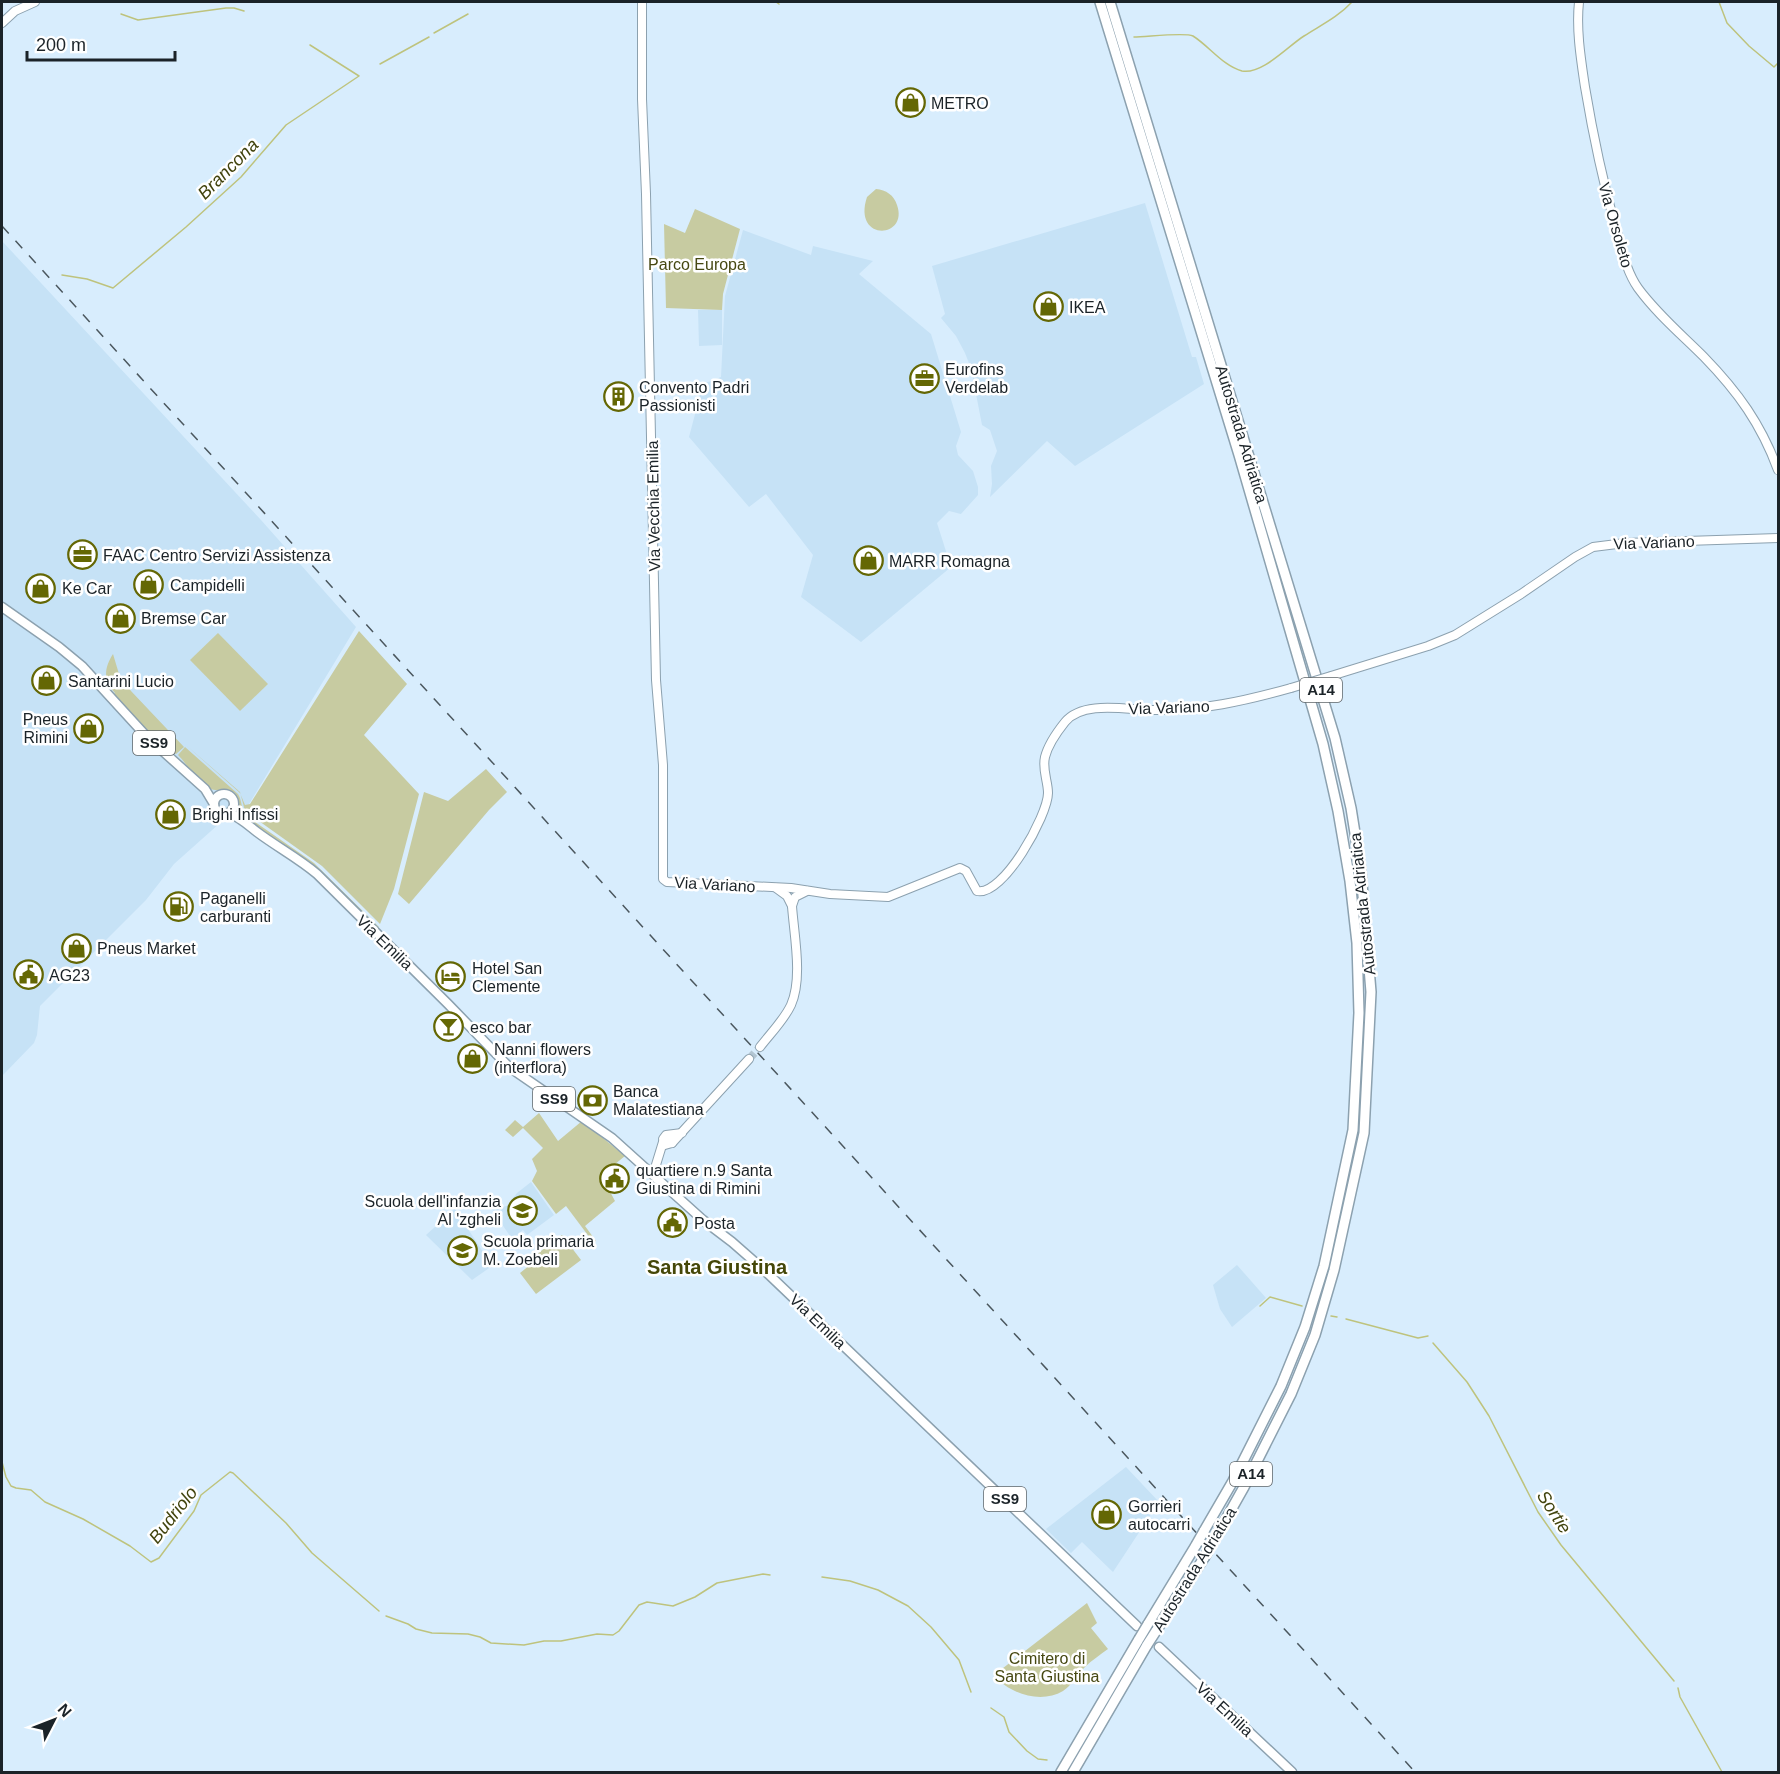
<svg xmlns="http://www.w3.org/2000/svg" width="1780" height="1774" viewBox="0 0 1780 1774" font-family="Arial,sans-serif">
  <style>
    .built { fill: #c6e2f6 }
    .green { fill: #c7cba1 }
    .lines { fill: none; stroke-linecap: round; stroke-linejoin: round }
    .stream { stroke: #bec37d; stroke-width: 1.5 }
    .secondary-tunnel { stroke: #b2c5d2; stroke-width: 8; stroke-dasharray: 8 4; stroke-linecap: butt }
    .secondary-casing { stroke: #8ca1af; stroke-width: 10 }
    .primary-casing { stroke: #8ca1af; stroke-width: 11 }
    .highway-casing { stroke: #8ca1af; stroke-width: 12 }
    .secondary { stroke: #fff; stroke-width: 8 }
    .primary { stroke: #fff; stroke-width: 8 }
    .highway { stroke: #fff; stroke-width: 9 }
    .rail { stroke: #4b575e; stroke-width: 1.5; stroke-dasharray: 10 10; stroke-linecap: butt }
    .secondary-bridge-casing { stroke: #8ca1af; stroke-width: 10; stroke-linecap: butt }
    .highway-bridge-casing { stroke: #8ca1af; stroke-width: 12; stroke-linecap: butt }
    .secondary-bridge { stroke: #fff; stroke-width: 8 }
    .highway-bridge { stroke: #fff; stroke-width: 9 }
    .labels { text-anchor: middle; stroke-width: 5; stroke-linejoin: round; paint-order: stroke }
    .shield { fill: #fff; stroke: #5f6568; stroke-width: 1.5 }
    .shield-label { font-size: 15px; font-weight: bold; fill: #1b2328 }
    .poi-label { font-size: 16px; fill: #1b2328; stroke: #fff; text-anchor: start }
    .street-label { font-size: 16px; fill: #1b2328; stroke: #fff }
    .park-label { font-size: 16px; fill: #464812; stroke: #fff }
    .water-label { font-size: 18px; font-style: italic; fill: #42440e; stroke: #fff }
    .quarter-label { font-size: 20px; font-weight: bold; fill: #454708; stroke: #fff }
  </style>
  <rect width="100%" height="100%" fill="#d8edfd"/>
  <g class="built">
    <path d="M1145,203L1192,357H1196L1204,384L1075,466L1047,441L990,497L992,484L991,466L997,451L990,430L982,425L971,368L965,353L956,336L941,318L945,314L932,266Z"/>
    <path d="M743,230L811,255L813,246L873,261L859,274L931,334L961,432L956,446L958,455L973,471L978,487V495L961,514L949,511L937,523L951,567L861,642L801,597L813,555L766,494L749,507L689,437L703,384L721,377L725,296Z"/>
    <path d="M2,241L261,520L356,627L246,809L233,820L220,823L174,864L146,900L40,1006L37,1035L34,1043L2,1076Z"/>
    <path d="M698,310H722V345L699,346Z"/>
    <path d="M531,1182L554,1215L527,1235L523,1230L512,1239L493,1211L496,1208L507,1206L517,1193Z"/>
    <path d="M455,1209L492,1266L472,1280L426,1235Z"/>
    <path d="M1237,1265L1266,1298L1232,1327L1220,1309L1213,1285Z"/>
    <path d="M1126,1467L1159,1502L1113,1572L1082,1542L1071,1553L1046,1529Z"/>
  </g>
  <g class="green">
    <path d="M876,189C886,190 894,195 897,205C909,239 852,242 867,197Z"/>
    <path d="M695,209L740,229L723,294L722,310L666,308L664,224L685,233Z"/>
    <path d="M359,631L407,684L364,735L419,794L394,889L380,924L322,866L245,811L240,792L187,746L240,793L245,805L250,804Z"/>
    <path d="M218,633L268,684L240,711L190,660Z"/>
    <path d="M113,654L119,674L131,691L184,747L176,754L163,747L113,695L115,693C103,680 104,668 113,654Z"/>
    <path d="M185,747L238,794C243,802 240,810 248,817L314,863L379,927L377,928L311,863L249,821L241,811L235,793C227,788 219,792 211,789C195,782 189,766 178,755Z"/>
    <path d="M486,769L507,792L489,810L409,904L398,894L424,792L448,801Z"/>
    <path d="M539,1113L558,1141L582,1121L625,1156L604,1173L611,1183L607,1186L615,1201L585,1226L596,1241L593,1242L566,1206L556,1214L532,1181L537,1171L532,1159L543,1148L523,1128L513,1137L505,1130L515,1120L523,1127Z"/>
    <path d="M562,1235L581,1260L536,1294L520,1273L535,1261L533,1257Z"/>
    <path d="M1087,1603L1097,1623L1091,1628L1108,1649C1100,1655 1092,1660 1085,1667C1078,1674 1071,1686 1063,1691C1041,1704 1009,1694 994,1675Z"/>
  </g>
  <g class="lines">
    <g class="stream">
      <path d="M776,2L779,4"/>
      <path d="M1719,2L1727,23L1749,46L1774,67L1778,63"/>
      <path d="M121,14L138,20L226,8H234L244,11"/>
      <path d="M434,33L468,14"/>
      <path d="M1134,37C1146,37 1185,32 1193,36C1209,46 1223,66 1242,71C1262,75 1288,46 1304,36C1321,25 1338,17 1352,2"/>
      <path d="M380,64L429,37"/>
      <path d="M62,275L87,279L113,288L186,227L241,177L286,125L359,76L310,45"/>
      <path d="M1260,1306L1270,1297L1302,1306"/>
      <path d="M1331,1316L1337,1317"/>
      <path d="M1346,1319L1418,1338L1428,1336"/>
      <path d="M1433,1343L1467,1382L1489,1416L1538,1512L1561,1545L1674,1681"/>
      <path d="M2,1462L6,1477L11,1486L16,1488L31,1490L45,1502L83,1519L130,1546L151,1562L159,1558L194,1511L201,1495L230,1472L233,1473L286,1523L312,1553L379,1611"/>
      <path d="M822,1577L850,1581L878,1590L908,1606L931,1627L959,1660L971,1692"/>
      <path d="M386,1616L408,1624L416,1629L432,1633L468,1634L480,1637L491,1643L524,1645L544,1641H561L597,1634L613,1635L619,1631L639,1605L647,1602L673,1606L695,1597L717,1583L763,1574L770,1575"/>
      <path d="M1678,1688L1680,1697L1722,1772"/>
      <path d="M991,1708L1004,1717L1009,1732L1027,1751L1038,1759L1047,1760"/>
    </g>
    <path class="secondary-tunnel" d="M749,1059L760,1047"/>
    <defs>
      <g id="secondary">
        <path d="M642,2V99L646,194L656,680L663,765V879L667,882L791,888L830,894L888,897L960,868L966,871L977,891C1003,897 1048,815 1048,793C1048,781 1042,770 1045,757C1048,745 1057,732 1065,722C1083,700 1127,710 1152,710C1200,711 1245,701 1291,688"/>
        <path d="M1579,2C1576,30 1581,60 1585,87C1593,135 1603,182 1616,229C1622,249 1626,271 1638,288C1657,314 1682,335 1704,357C1738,392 1761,424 1778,470"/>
        <path d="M2,23L15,11L35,2"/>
        <path d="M1331,676L1428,646L1455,635L1521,594L1575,557L1593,547L1625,543L1778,538"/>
        <path d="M776,888L787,896L792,906L795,897L807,891"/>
        <path d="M760,1047C770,1034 784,1020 791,1005C803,978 794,935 792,906"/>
        <path d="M671,1136L672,1143L665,1145L663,1139L666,1135L682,1133"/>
        <path d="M672,1143L749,1059"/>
        <path d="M657,1179L655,1168L663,1142"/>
      </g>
      <g id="primary">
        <path d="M2,607L59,647L82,666L147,737L205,789L214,804"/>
        <circle cx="224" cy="804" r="10"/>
        <path d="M229,813C241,818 248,825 257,832C277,847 298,858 317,874L448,1004L509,1067L612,1138L703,1220L732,1242L764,1270L1137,1626"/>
        <path d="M1159,1647L1292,1772"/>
      </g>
      <g id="highway">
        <path d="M1100,2L1239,455L1323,744L1338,811L1350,881L1357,943L1359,1013L1353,1130L1324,1266L1305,1327L1281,1386L1233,1481L1204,1531"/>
        <path d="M1110,2L1335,738L1351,808L1361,871L1371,992L1364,1133L1334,1270L1315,1335L1291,1394L1244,1487L1213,1542"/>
        <path d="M1148,1624L1196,1545"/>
        <path d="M1156,1631L1204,1558"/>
        <path d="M1061,1772L1139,1639"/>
        <path d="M1073,1772L1147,1645"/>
      </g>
    </defs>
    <use href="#secondary" class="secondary-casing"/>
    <use href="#primary" class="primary-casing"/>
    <use href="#highway" class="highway-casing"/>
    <use href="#secondary" class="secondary"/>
    <use href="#primary" class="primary"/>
    <use href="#highway" class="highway"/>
    <path class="rail" d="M2,226L1415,1772"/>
    <defs>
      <path id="secondary-bridge" d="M1291,688L1331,676"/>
      <g id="highway-bridge">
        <path d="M1196,1545L1204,1531"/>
        <path d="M1204,1558L1213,1542"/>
        <path d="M1139,1639L1148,1624"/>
        <path d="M1147,1645L1156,1631"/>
      </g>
    </defs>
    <use href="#secondary-bridge" class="secondary-bridge-casing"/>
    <use href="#highway-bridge" class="highway-bridge-casing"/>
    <use href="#secondary-bridge" class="secondary-bridge"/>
    <use href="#highway-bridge" class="highway-bridge"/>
  </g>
  <defs>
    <symbol id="shop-ring" viewBox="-11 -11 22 22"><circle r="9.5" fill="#fff" stroke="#646704" stroke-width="1.5"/><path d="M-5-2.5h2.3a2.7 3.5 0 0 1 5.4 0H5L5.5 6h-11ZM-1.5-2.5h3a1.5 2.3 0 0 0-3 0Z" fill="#646704"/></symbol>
    <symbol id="office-ring" viewBox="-11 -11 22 22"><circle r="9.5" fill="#fff" stroke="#646704" stroke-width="1.5"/><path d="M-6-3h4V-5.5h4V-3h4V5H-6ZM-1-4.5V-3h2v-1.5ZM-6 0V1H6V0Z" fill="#646704"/></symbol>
    <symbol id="building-ring" viewBox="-11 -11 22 22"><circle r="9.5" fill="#fff" stroke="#646704" stroke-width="1.5"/><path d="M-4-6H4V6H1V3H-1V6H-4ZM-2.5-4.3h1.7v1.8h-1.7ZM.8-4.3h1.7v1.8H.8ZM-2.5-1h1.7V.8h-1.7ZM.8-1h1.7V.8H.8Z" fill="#646704"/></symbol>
    <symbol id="fuel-ring" viewBox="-11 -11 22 22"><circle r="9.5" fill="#fff" stroke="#646704" stroke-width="1.5"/><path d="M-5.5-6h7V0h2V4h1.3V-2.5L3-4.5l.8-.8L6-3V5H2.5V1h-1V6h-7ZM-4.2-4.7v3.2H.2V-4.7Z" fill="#646704"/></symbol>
    <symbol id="civic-ring" viewBox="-11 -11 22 22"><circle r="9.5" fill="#fff" stroke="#646704" stroke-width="1.5"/><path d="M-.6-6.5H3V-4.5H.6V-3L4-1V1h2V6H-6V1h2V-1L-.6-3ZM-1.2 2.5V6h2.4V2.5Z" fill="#646704"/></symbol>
    <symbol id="hotel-ring" viewBox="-11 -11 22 22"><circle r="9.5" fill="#fff" stroke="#646704" stroke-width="1.5"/><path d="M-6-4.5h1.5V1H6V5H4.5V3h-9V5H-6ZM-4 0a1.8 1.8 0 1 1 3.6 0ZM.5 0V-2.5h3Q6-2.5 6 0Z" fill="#646704"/></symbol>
    <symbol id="bar-ring" viewBox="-11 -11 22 22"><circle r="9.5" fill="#fff" stroke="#646704" stroke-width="1.5"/><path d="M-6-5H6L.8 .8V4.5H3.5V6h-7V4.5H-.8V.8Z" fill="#646704"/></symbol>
    <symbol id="bank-ring" viewBox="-11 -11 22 22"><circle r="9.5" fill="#fff" stroke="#646704" stroke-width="1.5"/><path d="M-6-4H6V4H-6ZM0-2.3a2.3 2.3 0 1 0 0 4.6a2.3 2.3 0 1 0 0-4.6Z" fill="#646704"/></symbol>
    <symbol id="school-ring" viewBox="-11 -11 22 22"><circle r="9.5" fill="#fff" stroke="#646704" stroke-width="1.5"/><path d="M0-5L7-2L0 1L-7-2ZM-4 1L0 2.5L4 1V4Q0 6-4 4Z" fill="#646704"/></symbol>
  </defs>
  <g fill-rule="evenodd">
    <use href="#shop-ring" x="894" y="86" width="33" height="33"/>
    <use href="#shop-ring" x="1032" y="290" width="33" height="33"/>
    <use href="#office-ring" x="908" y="362" width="33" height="33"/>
    <use href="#building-ring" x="602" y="380" width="33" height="33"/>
    <use href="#office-ring" x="66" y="538" width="33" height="33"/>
    <use href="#shop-ring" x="852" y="544" width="33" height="33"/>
    <use href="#shop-ring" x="132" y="568" width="33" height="33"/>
    <use href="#shop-ring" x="24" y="572" width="33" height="33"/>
    <use href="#shop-ring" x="104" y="602" width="33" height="33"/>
    <use href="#shop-ring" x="30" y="664" width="33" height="33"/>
    <use href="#shop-ring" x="72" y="712" width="33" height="33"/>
    <use href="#shop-ring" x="154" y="798" width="33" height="33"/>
    <use href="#fuel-ring" x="162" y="890" width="33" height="33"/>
    <use href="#shop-ring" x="60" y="932" width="33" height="33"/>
    <use href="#civic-ring" x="12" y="958" width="33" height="33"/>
    <use href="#hotel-ring" x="434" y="960" width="33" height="33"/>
    <use href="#bar-ring" x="432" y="1010" width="33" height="33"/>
    <use href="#shop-ring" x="456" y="1042" width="33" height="33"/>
    <use href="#bank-ring" x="576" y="1084" width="33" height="33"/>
    <use href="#civic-ring" x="598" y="1162" width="33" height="33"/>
    <use href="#school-ring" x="506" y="1194" width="33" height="33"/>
    <use href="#civic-ring" x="656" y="1206" width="33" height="33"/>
    <use href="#school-ring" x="446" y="1234" width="33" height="33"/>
    <use href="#shop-ring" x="1090" y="1498" width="33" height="33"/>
  </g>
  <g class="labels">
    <g class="shield">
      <rect x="1300" y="678" width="42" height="24" rx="4.5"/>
      <rect x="133" y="731" width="42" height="24" rx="4.5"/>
      <rect x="533" y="1087" width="42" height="24" rx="4.5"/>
      <rect x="1230" y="1462" width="42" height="24" rx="4.5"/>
      <rect x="984" y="1487" width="42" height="24" rx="4.5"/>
    </g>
    <g class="shield-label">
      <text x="1321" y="695">A14</text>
      <text x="154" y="748">SS9</text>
      <text x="554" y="1104">SS9</text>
      <text x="1251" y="1479">A14</text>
      <text x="1005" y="1504">SS9</text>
    </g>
    <g class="poi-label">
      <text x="931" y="109">METRO</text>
      <text x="1069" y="313">IKEA</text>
      <text x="945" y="375">Eurofins<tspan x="945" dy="18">Verdelab</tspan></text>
      <text x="639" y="393">Convento Padri<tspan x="639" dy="18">Passionisti</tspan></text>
      <text x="103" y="561">FAAC Centro Servizi Assistenza</text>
      <text x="889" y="567">MARR Romagna</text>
      <text x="170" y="591">Campidelli</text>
      <text x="62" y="594">Ke Car</text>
      <text x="141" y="624">Bremse Car</text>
      <text x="68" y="687">Santarini Lucio</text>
      <text x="68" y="725" text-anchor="end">Pneus<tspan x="68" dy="18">Rimini</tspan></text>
      <text x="192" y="820">Brighi Infissi</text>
      <text x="200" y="904">Paganelli<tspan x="200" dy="18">carburanti</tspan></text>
      <text x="97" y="954">Pneus Market</text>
      <text x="472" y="974">Hotel San<tspan x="472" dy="18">Clemente</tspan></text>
      <text x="49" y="981">AG23</text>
      <text x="470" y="1033">esco bar</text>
      <text x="494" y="1055">Nanni flowers<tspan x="494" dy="18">(interflora)</tspan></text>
      <text x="613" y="1097">Banca<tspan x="613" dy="18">Malatestiana</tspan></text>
      <text x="636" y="1176">quartiere n.9 Santa<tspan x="636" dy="18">Giustina di Rimini</tspan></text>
      <text x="501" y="1207" text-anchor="end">Scuola dell'infanzia<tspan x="501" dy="18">Al 'zgheli</tspan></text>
      <text x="694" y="1229">Posta</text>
      <text x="483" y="1247">Scuola primaria<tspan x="483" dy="18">M. Zoebeli</tspan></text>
      <text x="1128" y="1512">Gorrieri<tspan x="1128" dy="18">autocarri</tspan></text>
    </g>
    <g class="street-label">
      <text transform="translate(1616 225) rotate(74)" y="6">Via Orsoleto</text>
      <text transform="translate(1242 434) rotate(73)" y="6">Autostrada Adriatica</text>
      <text transform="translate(653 506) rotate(-91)" y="6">Via Vecchia Emilia</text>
      <text transform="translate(1654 542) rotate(-2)" y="6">Via Variano</text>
      <text transform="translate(1169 707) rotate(-2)" y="6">Via Variano</text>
      <text transform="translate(715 884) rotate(3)" y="6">Via Variano</text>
      <text transform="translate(1362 904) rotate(-96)" y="6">Autostrada Adriatica</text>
      <text transform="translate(385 942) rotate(44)" y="6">Via Emilia</text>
      <text transform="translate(818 1321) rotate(44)" y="6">Via Emilia</text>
      <text transform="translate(1194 1569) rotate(-58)" y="6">Autostrada Adriatica</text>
      <text transform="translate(1225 1709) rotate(43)" y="6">Via Emilia</text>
    </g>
    <g class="park-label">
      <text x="697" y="270">Parco Europa</text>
      <text x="1047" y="1664">Cimitero di<tspan x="1047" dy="18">Santa Giustina</tspan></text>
    </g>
    <g class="water-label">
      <text transform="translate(228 169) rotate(-45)" y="6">Brancona</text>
      <text transform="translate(1554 1512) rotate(57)" y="6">Sortie</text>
      <text transform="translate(173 1515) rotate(-52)" y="6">Budriolo</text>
    </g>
    <g class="quarter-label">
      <text x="717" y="1274">Santa Giustina</text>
    </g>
  </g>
  <rect width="1780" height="1774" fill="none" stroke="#1b2328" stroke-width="6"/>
  <g transform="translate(54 1720) rotate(48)" stroke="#ffffff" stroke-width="4.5" paint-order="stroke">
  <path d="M0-4.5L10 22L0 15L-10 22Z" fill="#1b2328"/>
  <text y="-9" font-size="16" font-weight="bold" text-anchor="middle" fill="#1b2328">N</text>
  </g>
  <path d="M27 51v9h148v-9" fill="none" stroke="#1b2328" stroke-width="3"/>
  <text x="36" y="51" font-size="18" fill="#1b2328" stroke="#ffffff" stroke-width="4.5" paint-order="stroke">200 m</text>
</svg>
